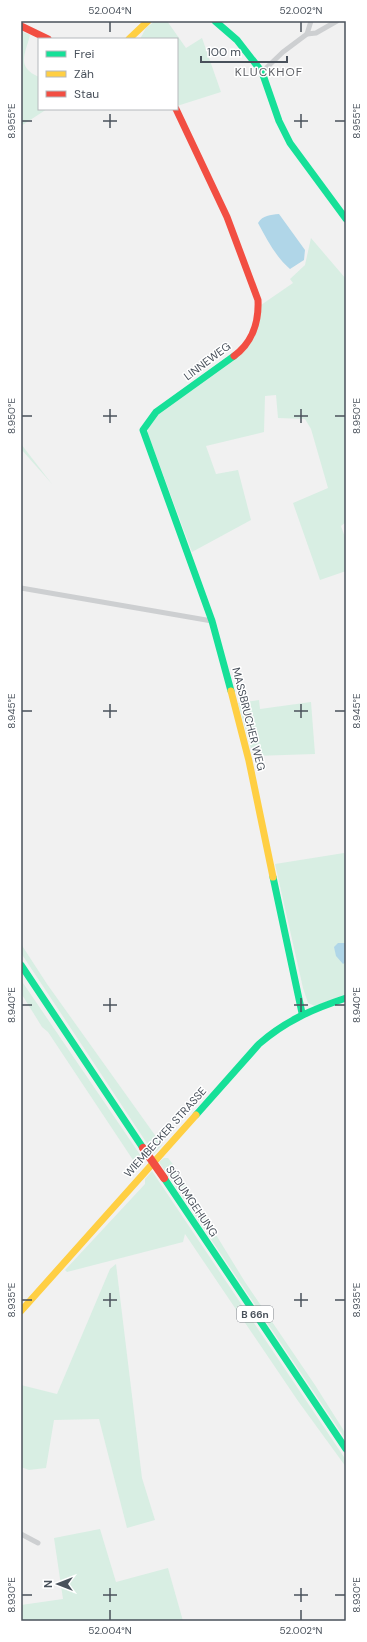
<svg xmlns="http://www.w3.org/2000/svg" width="367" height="1642" viewBox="0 0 367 1642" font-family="'DM Sans',sans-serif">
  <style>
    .green { fill: #d8eee3 }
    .water { fill: #b0d6e8 }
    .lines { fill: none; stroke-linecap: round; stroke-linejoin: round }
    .street { stroke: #cdcfd1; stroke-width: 5 }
    .fast { stroke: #16e098; stroke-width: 7 }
    .slow { stroke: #ffcf43; stroke-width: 7 }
    .jam { stroke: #f24e42; stroke-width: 7 }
    .jam-bridge { stroke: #f24e42; stroke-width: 8 }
    .ticks { fill: none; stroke: #49515b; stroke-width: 1.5 }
    .labels { text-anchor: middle; stroke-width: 3; stroke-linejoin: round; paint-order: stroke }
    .shield { fill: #fff; stroke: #80858c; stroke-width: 1 }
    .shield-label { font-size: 10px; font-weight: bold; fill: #49515b }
    .street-label { font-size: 11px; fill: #49515b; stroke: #fff }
    .neighbourhood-label { font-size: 12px; letter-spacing: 1px; fill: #5d5f64; stroke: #fff }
    .neatline { fill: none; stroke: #49515b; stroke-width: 1.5 }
    .ticks-label { font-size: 10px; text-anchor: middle; fill: #49515b }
  </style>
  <rect width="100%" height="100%" fill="#f1f1f1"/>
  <g class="green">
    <path d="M155,21H167L186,48L202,38L221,92L177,106V39H140L146,28Z"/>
    <path d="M21,31L30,35C25,55 16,67 39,77V109H47L21,126Z"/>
    <path d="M311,238L346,279V522L341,526L346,540V571L320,580L293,503L328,488L311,429L305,419L278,418L276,395L265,396L264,432L206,446L216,474L238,470L251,520L192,552L148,434V427L153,419L165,408L245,350C256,335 260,323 261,305L293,283L290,279L305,265Z"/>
    <path d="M21,444L52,484L21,449Z"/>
    <path d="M259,700L260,709L311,702L315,754L253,756L238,703Z"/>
    <path d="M344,853L346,866V994L315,1006L308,1003L303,988L275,864Z"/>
    <path d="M21,944L47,984L162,1145L154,1154L21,953Z"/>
    <path d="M21,980L145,1162L140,1167L137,1166L48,1032L42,1027L21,993Z"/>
    <path d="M164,1158H168L172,1163L245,1282L315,1385L346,1434V1440L159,1162Z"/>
    <path d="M152,1171L346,1460V1467L298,1401L185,1234L183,1242L67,1272L65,1270L145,1184V1179Z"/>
    <path d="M116,1264L142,1478L155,1520L127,1528L99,1419L54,1420L46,1468L29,1470L21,1467V1385L57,1394L110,1269Z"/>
    <path d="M100,1529L116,1582L168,1568L183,1621H21V1605L63,1599L54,1538Z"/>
  </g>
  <g class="water">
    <path d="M279,214L305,250L304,260L290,269C276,257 267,240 258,223C263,215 270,215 279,214Z"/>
    <path d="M338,943H346V962L343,964L336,956L334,947Z"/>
  </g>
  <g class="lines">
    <g class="street">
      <path d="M307,34L311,21"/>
      <path d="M262,72L283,52L307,34L316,33L337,21"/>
      <path d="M21,588L212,621"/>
      <path d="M21,1534L38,1543"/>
    </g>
    <g class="fast">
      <path d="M215,21L237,40L262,72L279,121L290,143L346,219"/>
      <path d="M231,691L212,621L143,430L156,412L234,356"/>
      <path d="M273,877L302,1013"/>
      <path d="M21,965L143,1148"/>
      <path d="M196,1115L259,1044C285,1021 313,1009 346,998"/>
      <path d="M164,1178L346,1449"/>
    </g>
    <g class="slow">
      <path d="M129,39L148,21"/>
      <path d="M231,691L249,761L273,877"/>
      <path d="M21,1311L196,1115"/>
    </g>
    <g class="jam">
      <path d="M21,26L48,39"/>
      <path d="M176,109L227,217L258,300C259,322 252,343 234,356"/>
    </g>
    <path class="jam-bridge" d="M143,1148L164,1178"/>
  </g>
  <path class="ticks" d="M110,22V32M301,22V32M110,114V128M301,114V128M22,121H32M103,121H117M294,121H308M335,121H345M110,409V423M301,409V423M22,416H32M103,416H117M294,416H308M335,416H345M110,704V718M301,704V718M22,711H32M103,711H117M294,711H308M335,711H345M110,998V1012M301,998V1012M22,1005H32M103,1005H117M294,1005H308M335,1005H345M110,1293V1307M301,1293V1307M22,1300H32M103,1300H117M294,1300H308M335,1300H345M110,1588V1602M301,1588V1602M22,1595H32M103,1595H117M294,1595H308M335,1595H345M110,1610V1620M301,1610V1620"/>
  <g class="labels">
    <rect class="shield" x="237" y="1306" width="36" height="16" rx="3"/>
    <g class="shield-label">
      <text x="255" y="1318">B 66n</text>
    </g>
    <g class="street-label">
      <text transform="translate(207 361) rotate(-37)" y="4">LINNEWEG</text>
      <text transform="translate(249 719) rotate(76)" y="4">MASSBRUCHER WEG</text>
      <text transform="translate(165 1132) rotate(-48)" y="4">WIEMBECKER STRASSE</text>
      <text transform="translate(192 1201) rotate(56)" y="4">SÜDUMGEHUNG</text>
    </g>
    <g class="neighbourhood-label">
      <text x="269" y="76">KLUCKHOF</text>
    </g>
  </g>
  <rect width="367" height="1642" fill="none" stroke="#ffffff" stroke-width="44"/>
  <rect x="38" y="38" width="140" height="72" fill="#ffffff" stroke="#b6b9bd"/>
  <rect x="46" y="51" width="20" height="6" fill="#16e098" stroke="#b6b9bd"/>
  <text x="74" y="58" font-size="12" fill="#49515b">Frei</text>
  <rect x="46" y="71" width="20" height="6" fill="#ffcf43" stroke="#b6b9bd"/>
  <text x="74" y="78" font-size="12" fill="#49515b">Zäh</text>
  <rect x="46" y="91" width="20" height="6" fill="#f24e42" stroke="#b6b9bd"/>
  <text x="74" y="98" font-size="12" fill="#49515b">Stau</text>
  <g transform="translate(58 1584) rotate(270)" stroke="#ffffff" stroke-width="3" paint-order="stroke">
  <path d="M0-3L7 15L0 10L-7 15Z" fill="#49515b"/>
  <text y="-6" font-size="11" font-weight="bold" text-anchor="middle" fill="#49515b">N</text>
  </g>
  <path d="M201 56v6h86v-6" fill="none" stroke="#49515b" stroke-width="2"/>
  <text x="207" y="56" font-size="12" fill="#49515b" stroke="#ffffff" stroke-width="3" paint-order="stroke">100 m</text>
  <rect x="22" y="22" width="323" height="1598" class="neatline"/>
  <g class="ticks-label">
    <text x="110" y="14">52.004°N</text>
    <text x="301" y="14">52.002°N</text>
    <text transform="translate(356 121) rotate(-90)" y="4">8.955°E</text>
    <text transform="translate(11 121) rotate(-90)" y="4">8.955°E</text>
    <text transform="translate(356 416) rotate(-90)" y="4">8.950°E</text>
    <text transform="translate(11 416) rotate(-90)" y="4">8.950°E</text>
    <text transform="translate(356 711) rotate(-90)" y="4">8.945°E</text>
    <text transform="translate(11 711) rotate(-90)" y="4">8.945°E</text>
    <text transform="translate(356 1005) rotate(-90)" y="4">8.940°E</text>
    <text transform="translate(11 1005) rotate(-90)" y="4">8.940°E</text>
    <text transform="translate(11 1300) rotate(-90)" y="4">8.935°E</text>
    <text transform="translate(356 1300) rotate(-90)" y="4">8.935°E</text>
    <text transform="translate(11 1595) rotate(-90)" y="4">8.930°E</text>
    <text transform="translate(356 1595) rotate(-90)" y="4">8.930°E</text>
    <text x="110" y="1634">52.004°N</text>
    <text x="301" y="1634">52.002°N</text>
  </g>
</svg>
